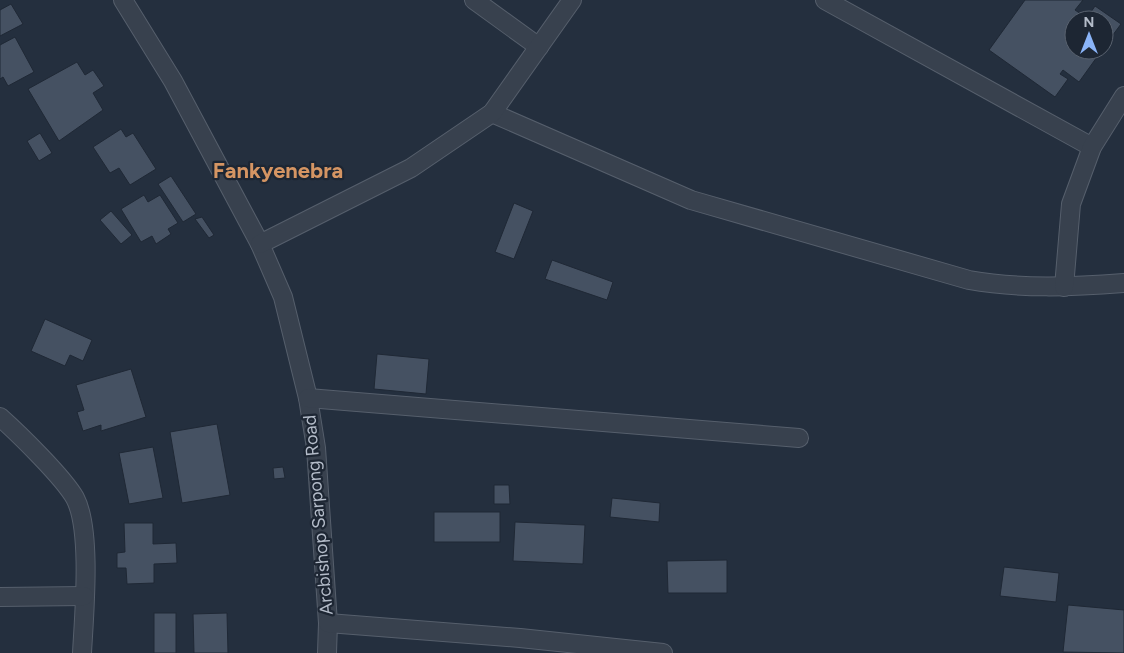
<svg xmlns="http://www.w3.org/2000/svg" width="1124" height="653" viewBox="0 0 1124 653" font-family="Figtree,sans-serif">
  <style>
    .building { fill: #455162; stroke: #1f2835 }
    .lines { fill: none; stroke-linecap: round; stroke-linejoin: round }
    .minor-casing { stroke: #565f6c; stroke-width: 20 }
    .minor { stroke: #38414e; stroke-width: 18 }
    .labels { text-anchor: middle; stroke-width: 4.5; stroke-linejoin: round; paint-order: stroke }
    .street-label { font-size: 18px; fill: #b4bcc9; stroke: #1d2633 }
    .district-label { font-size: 22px; font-weight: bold; fill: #d59563; stroke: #1d2633 }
  </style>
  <rect width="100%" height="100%" fill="#242f3e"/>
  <g class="building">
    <path d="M1025,0H1083L1075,10L1087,18L1095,6L1121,24L1104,47V20H1074V50H1102L1079,82L1063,70L1060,74L1068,79L1055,97L989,50Z"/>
    <path d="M11,4L23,24L0,36V10Z"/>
    <path d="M15,37L34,72L8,86L3,77L0,79V45Z"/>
    <path d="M77,62L85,75L93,70L104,86L93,93L103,110L59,141L28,89Z"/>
    <path d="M121,129L126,137L133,133L156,169L130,185L119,168L110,173L93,147Z"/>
    <path d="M40,133L52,153L39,161L27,141Z"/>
    <path d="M171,176L196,214L183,222L158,184Z"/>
    <path d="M144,195L148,202L160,195L178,223L168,229L171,234L156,244L152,236L141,242L121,209Z"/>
    <path d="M514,203L533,211L514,259L495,252Z"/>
    <path d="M111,211L132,235L121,244L100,220Z"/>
    <path d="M202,217L214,235L209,238L195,219Z"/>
    <path d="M552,260L613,282L607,300L545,279Z"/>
    <path d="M45,319L92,340L83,361L70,355L65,366L31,351Z"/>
    <path d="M377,354L429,359L426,394L374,389Z"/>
    <path d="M131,369L146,417L101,431V425L83,431L77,412L84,410L76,385Z"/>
    <path d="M217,424L230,495L182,503L170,432Z"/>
    <path d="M153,447L163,498L129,504L119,453Z"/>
    <path d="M283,467L285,478L274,479L273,468Z"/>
    <path d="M494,485H509L510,504H494Z"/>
    <path d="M612,498L660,503L659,522L610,517Z"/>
    <rect x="434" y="512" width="66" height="30"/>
    <path d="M515,522L585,525L583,564L513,561Z"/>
    <path d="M124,523H153V544L176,543L177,563L154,564V583L127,584L126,568H117V553L125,552Z"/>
    <path d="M727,560V593H668L667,561Z"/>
    <path d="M1004,567L1059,573L1056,602L1000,596Z"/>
    <path d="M1068,605L1124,610V653L1063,652Z"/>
    <rect x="154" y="613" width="22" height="40"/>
    <path d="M227,613L228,653H194L193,614Z"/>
  </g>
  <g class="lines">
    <defs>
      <g id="minor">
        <path d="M123,0L173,81L260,244L283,297L308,398L316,448L328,623L327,653"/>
        <path d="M474,0L539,47"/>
        <path d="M825,0L1092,147"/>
        <path d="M492,113L691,200L969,280C1020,289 1072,287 1124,283"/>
        <path d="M260,244L411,168L492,113L572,0"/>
        <path d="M1064,287L1071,204L1092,147L1124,96"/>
        <path d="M308,398L799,438"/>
        <path d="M0,417C19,434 63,477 75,498C92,530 84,615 82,653"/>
        <path d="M0,597L84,596"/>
        <path d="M328,623L520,638L663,653"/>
      </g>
    </defs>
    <use href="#minor" class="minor-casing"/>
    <use href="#minor" class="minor"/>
  </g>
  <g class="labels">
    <g class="street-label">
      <text transform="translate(318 515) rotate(-95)" y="6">Arcbishop Sarpong Road</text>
    </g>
    <g class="district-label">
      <text x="278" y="178">Fankyenebra</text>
    </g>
  </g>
  <g transform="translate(1089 35)"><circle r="24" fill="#1d2633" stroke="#59626f"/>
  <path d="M0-4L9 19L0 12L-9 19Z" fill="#8ab4f8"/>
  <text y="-8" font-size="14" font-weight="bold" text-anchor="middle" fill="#b4bcc9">N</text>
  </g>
</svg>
